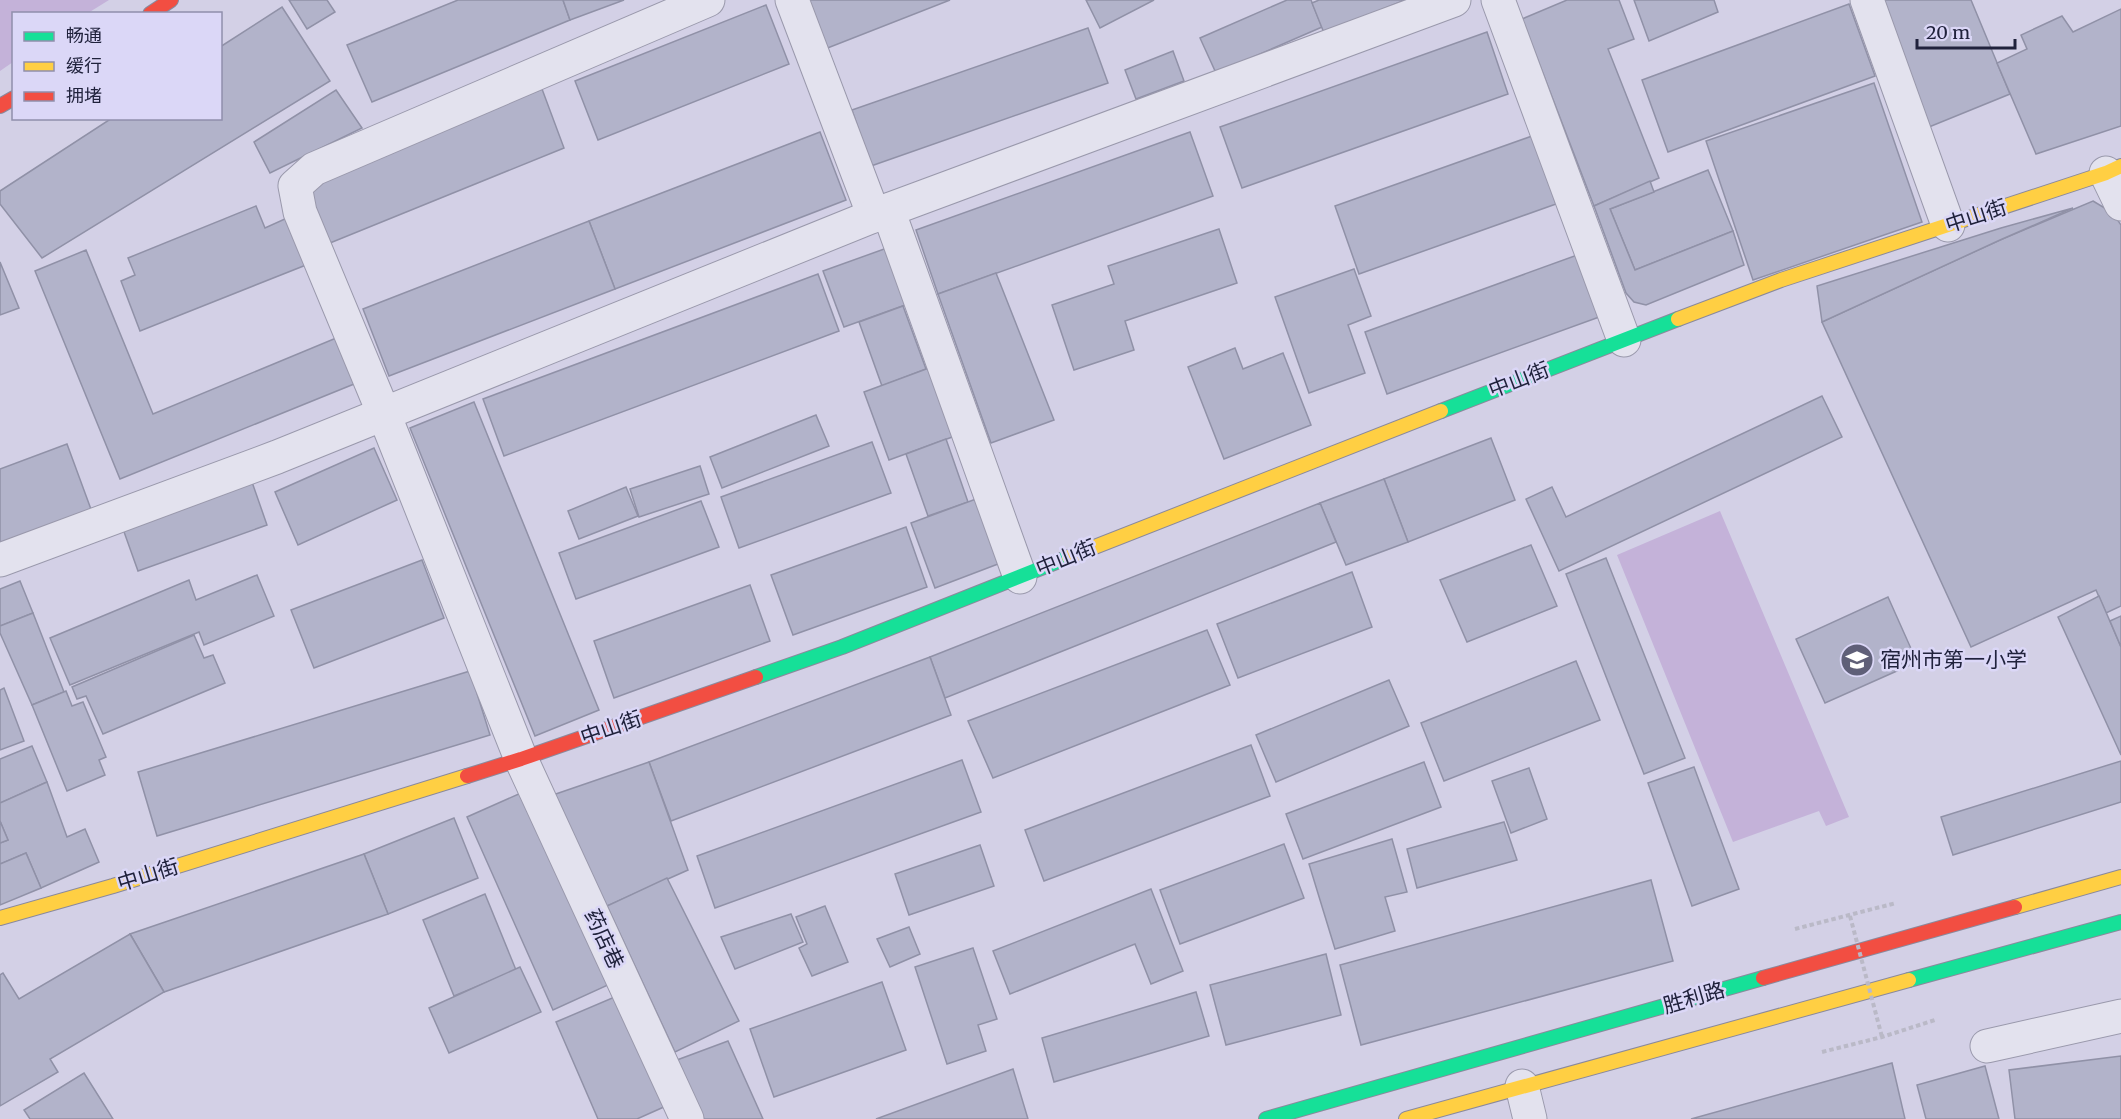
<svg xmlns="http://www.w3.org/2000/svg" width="2121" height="1119" viewBox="0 0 2121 1119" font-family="Merriweather,'Noto Sans SC',serif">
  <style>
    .green { fill: #c4b2d9 }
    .building { fill: #b2b3ca; stroke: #9091a7; stroke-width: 1.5 }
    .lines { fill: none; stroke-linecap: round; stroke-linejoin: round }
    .street-casing { stroke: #9a99ac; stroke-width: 35 }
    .fast-casing { stroke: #8a899c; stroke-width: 16 }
    .slow-casing { stroke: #8a899c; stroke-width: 16 }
    .jam-casing { stroke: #8a899c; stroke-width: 16 }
    .path { stroke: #bab9c7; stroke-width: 4; stroke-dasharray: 4.5 3; stroke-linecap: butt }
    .street { stroke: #e3e2ee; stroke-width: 33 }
    .fast { stroke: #16e098; stroke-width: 14 }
    .slow { stroke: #ffcf43; stroke-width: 14 }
    .jam { stroke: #f24e42; stroke-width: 14 }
    .path-bridge { stroke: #bab9c7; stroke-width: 4; stroke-dasharray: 4.5 3; stroke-linecap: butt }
    .labels { text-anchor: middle; stroke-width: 5; stroke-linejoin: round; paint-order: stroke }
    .street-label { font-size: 21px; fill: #20223c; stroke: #dbd7f7 }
    .poi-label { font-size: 21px; fill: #20223c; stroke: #dbd7f7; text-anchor: start }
  </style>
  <rect width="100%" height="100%" fill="#d3d0e6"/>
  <g class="green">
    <path d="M0,0H109L88,13L14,14L13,62L0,71Z"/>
    <path d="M1720,511L1849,817L1826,826L1819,811L1733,842L1617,555Z"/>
  </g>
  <g class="building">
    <path d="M289,0H327L335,12L307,29Z"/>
    <path d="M458,0H563L570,20L372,102L347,45Z"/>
    <path d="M563,0H624L570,20Z"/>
    <path d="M806,0H950L825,49Z"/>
    <path d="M1086,0H1154L1100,28Z"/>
    <path d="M1287,0H1311L1322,27L1216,73L1200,38Z"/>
    <path d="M1319,0H1405L1324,33L1312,3Z"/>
    <path d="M1567,0H1619L1634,39L1608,49L1659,178L1594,206L1522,19Z"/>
    <path d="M1634,0H1714L1718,12L1649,41Z"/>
    <path d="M1878,0H1971L2010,94L1929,127Z"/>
    <path d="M1849,4L1875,76L1668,152L1642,80Z"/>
    <path d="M766,5L789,64L598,140L575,81Z"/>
    <path d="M282,7L330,81L42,258L0,204V191L112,118H220V47Z"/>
    <path d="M2121,9V126L2036,154L1997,63L2027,49L2021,35L2062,16L2073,32Z"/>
    <path d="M1088,28L1108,83L871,166L852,110Z"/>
    <path d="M1487,32L1508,94L1242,188L1220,127Z"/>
    <path d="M1173,51L1184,81L1136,99L1125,70Z"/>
    <path d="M1874,83L1922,222L1753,280L1706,141Z"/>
    <path d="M542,89L564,148L330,243L304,185Z"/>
    <path d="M336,90L362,128L270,173L254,142Z"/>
    <path d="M820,132L846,200L615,289L589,221Z"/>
    <path d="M1190,132L1213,196L938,294L916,230Z"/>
    <path d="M1532,136L1556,204L1359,274L1335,206Z"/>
    <path d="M1708,170L1733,231L1635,270L1610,209Z"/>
    <path d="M1650,181L1654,192L1610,209L1635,270L1733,231L1744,265L1646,305L1634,302L1626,293L1594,206Z"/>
    <path d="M2093,201L2113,213L2121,225V606L2106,613L2096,590L1971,647L1822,322L2000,240Z"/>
    <path d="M256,206L265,228L287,218L306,265L140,331L121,281L135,275L128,258Z"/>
    <path d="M2073,208L2000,240L1822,322L1817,286L2001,228Z"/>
    <path d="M589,221L615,289L389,376L363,309Z"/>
    <path d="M1219,229L1237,283L1125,321L1134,350L1074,370L1052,305L1114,284L1108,266Z"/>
    <path d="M887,248L908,304L844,327L823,271Z"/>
    <path d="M86,250L153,414L341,336L359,382L120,479L35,271Z"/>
    <path d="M1580,254L1602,316L1387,394L1365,332Z"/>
    <path d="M0,262L19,308L0,315Z"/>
    <path d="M1354,269L1371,316L1348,325L1365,373L1309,393L1275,297Z"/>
    <path d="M996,273L1054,420L991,443L938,294Z"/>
    <path d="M818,274L839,331L504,456L483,399Z"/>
    <path d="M903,306L926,369L882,386L859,322Z"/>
    <path d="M1235,348L1243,369L1283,353L1311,425L1224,459L1188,367Z"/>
    <path d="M929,368L955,436L889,460L864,392Z"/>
    <path d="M1822,396L1842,437L1559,571L1526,499L1552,487L1566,517Z"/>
    <path d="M474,402L599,710L535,736L410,428Z"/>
    <path d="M816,415L829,446L722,488L710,457Z"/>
    <path d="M1491,438L1515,500L1408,542L1384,479Z"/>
    <path d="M946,439L968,502L928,516L906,454Z"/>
    <path d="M872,442L891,493L739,548L721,497Z"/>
    <path d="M67,444L92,512L0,546V469Z"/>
    <path d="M374,448L397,500L298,545L275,492Z"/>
    <path d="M700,466L709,494L639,517L630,489Z"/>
    <path d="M1384,479L1408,542L1346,565L1320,503Z"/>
    <path d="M252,482L267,525L138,571L123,529Z"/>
    <path d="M626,487L638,516L579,539L568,511Z"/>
    <path d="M976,499L998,564L935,588L911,523Z"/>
    <path d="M701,501L719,547L576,599L559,553Z"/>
    <path d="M1320,503L1336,542L945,698L930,657Z"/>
    <path d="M906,527L927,587L793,635L771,575Z"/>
    <path d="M1531,545L1557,606L1467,642L1440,580Z"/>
    <path d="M1606,558L1685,758L1644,774L1566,574Z"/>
    <path d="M422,560L444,618L314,668L291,610Z"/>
    <path d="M1352,572L1372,627L1238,678L1217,624Z"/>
    <path d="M257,575L274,616L204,645L199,632L70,685L50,638L189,580L196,600Z"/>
    <path d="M20,581L33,613L0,626V589Z"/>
    <path d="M750,585L770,641L614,698L594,641Z"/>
    <path d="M2099,596L2121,647V755L2058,617Z"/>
    <path d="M1888,597L1917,662L1825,703L1796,639Z"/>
    <path d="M33,613L64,692L32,705L0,633V626Z"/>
    <path d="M2121,616V647L2110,621Z"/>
    <path d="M1207,630L1230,685L993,778L968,721Z"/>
    <path d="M194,635L204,658L213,655L225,683L103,734L86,696L77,699L72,687Z"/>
    <path d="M930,657L951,715L671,821L649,762Z"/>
    <path d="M1576,661L1600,720L1444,781L1421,723Z"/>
    <path d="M470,671L490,735L157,836L138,772Z"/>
    <path d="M1389,680L1409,726L1276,782L1256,735Z"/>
    <path d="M4,688L24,741L0,750V690Z"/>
    <path d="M66,691L72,706L83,702L106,757L99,760L105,775L67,791L32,705Z"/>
    <path d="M1251,745L1270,796L1044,881L1025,830Z"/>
    <path d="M32,746L47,782L0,803V759Z"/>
    <path d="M962,760L981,812L715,908L697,856Z"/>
    <path d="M2121,761V802L1953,855L1941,817Z"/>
    <path d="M649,762L688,870L607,906L550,796Z"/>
    <path d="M1424,762L1441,807L1303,859L1286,814Z"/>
    <path d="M1694,767L1739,889L1692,906L1648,783Z"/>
    <path d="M1529,768L1547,819L1511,833L1492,781Z"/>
    <path d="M47,782L67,837L85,829L99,862L41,888L26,853L0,864V843L8,840L0,821V803Z"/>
    <path d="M521,793L608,985L553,1010L467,817Z"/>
    <path d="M454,818L478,878L388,914L364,854Z"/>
    <path d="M0,821L8,840L0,843Z"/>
    <path d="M1504,822L1517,860L1417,888L1407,849Z"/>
    <path d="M1392,839L1407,892L1385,897L1395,931L1335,949L1309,864Z"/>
    <path d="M1284,844L1304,898L1180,944L1160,890Z"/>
    <path d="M980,845L994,886L909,915L895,874Z"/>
    <path d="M26,853L41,888L0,905V864Z"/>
    <path d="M364,854L388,914L164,992L130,934Z"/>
    <path d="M667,878L739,1021L675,1052L607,906Z"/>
    <path d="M1651,880L1673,961L1361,1045L1340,965Z"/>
    <path d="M1151,889L1183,971L1151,984L1135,944L1010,994L993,951Z"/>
    <path d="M485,894L516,970L454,996L423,920Z"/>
    <path d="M825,906L848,962L812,976L799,948L807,944L796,917Z"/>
    <path d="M791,914L803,942L735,969L721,937Z"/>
    <path d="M909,927L920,954L890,967L877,939Z"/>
    <path d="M130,934L164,992L50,1059L58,1072L0,1106V975L3,973L19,999Z"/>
    <path d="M973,948L997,1019L978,1025L986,1051L947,1064L915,967Z"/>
    <path d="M1326,954L1341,1015L1226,1045L1210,985Z"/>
    <path d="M520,967L541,1012L449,1053L429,1008Z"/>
    <path d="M882,982L906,1050L774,1097L750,1029Z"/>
    <path d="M1196,992L1209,1036L1054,1082L1042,1038Z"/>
    <path d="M617,996L666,1106L637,1119H598L556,1022Z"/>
    <path d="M728,1041L763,1119H704L677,1060Z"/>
    <path d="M2121,1056V1119H2015L2009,1070Z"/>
    <path d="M1892,1063L1905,1119H1691Z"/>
    <path d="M1985,1066L1999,1119H1926L1917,1085Z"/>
    <path d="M1013,1069L1028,1119H876Z"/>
    <path d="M84,1073L113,1119H30L24,1110Z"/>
  </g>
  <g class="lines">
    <defs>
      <g id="street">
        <path d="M792,0L874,216"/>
        <path d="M1498,0L1624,340"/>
        <path d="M1867,0L1948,225"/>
        <path d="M2106,173L2121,204"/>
        <path d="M888,210L1020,577"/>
        <path d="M0,560L277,457L888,210L1454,0"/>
        <path d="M1987,1046L2121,1016"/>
        <path d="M1522,1086L1530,1119"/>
        <path d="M687,1119L521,759L384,414L300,212L295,186L314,169L708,0"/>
      </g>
      <g id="fast">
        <path d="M1441,411L1678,319"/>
        <path d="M756,677L842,647L1069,557"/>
        <path d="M1909,980L2121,922"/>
        <path d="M1266,1119L1763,978"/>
      </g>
      <g id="slow">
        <path d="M1678,319L1781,280L2106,173L2121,166"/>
        <path d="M1069,557L1441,411"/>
        <path d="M2015,907L2121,877"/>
        <path d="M0,918L113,886L467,776"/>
        <path d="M1406,1119L1909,980"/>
      </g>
      <g id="jam">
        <path d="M150,14L171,0"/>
        <path d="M0,106L14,98"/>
        <path d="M467,776L521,759L756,677"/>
        <path d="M1763,978L2015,907"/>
      </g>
    </defs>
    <use href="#street" class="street-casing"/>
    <use href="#fast" class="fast-casing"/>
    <use href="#slow" class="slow-casing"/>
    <use href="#jam" class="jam-casing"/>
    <g class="path">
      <path d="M1795,929L1896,903"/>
      <path d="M1822,1052L1882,1037L1935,1020"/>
    </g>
    <use href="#street" class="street"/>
    <use href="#fast" class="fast"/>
    <use href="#slow" class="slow"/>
    <use href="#jam" class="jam"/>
    <path class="path-bridge" d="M1850,916L1882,1037"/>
  </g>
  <defs>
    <symbol id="school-disc" viewBox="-11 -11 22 22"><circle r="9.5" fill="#5f5f78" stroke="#dbd7f7"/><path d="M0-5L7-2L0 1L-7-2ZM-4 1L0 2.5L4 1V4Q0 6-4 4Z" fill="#fff"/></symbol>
  </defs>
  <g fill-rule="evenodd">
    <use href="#school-disc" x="1838" y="641" width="38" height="38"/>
  </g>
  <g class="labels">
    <g class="street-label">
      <text transform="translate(1976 216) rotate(-18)" y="7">中山街</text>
      <text transform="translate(1519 380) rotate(-21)" y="7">中山街</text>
      <text transform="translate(1066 558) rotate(-22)" y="7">中山街</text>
      <text transform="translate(611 728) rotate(-19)" y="7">中山街</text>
      <text transform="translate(148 875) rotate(-17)" y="7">中山街</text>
      <text transform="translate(604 939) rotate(65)" y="7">药店巷</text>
      <text transform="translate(1694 998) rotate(-16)" y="7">胜利路</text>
    </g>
    <g class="poi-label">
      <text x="1880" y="667">宿州市第一小学</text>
    </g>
  </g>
  <rect x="12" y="12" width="210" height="108" fill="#dbd7f7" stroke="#908fac" stroke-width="1.5"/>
  <rect x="24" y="32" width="30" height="9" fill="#16e098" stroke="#908fac" stroke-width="1.5"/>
  <text x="66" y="42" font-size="18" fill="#20223c">畅通</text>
  <rect x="24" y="62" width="30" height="9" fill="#ffcf43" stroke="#908fac" stroke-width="1.5"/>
  <text x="66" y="72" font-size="18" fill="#20223c">缓行</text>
  <rect x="24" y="92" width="30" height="9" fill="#f24e42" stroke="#908fac" stroke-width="1.5"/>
  <text x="66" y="102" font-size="18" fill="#20223c">拥堵</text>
  <path d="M1917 39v9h98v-9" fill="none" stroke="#20223c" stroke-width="3"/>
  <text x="1926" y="39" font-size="18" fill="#20223c" stroke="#dbd7f7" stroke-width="4.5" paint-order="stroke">20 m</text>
</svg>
